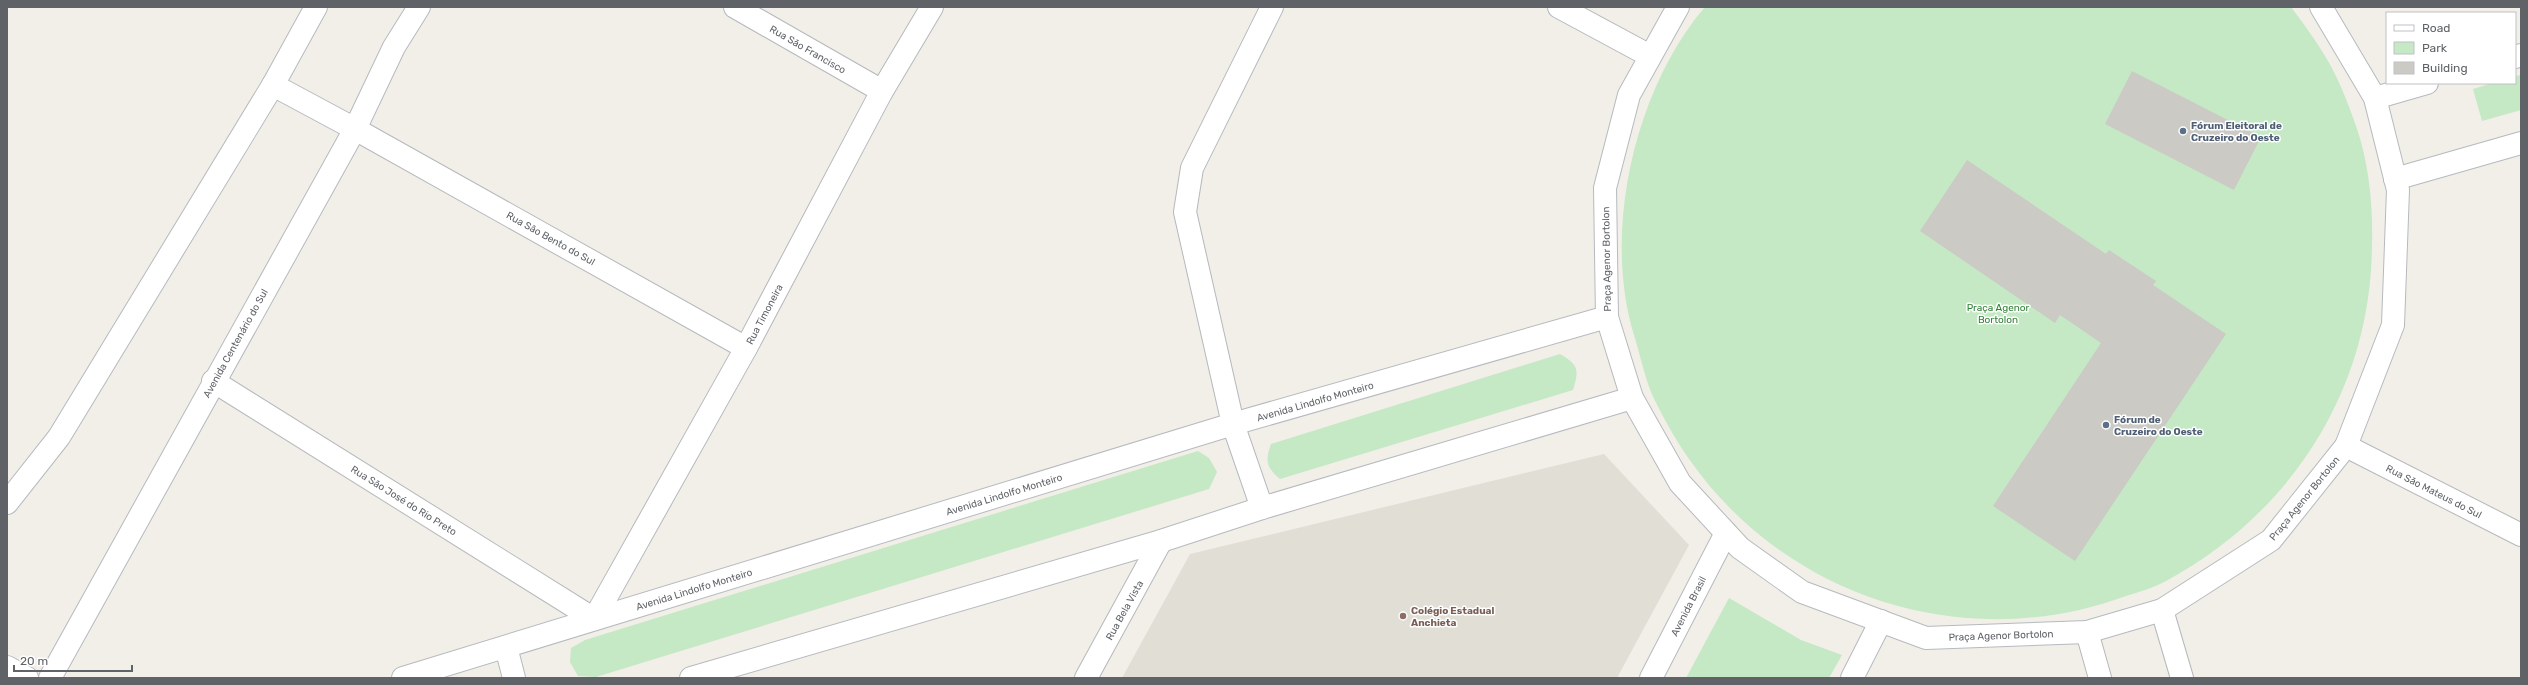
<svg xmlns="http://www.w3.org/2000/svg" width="2528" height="685" viewBox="0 0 2528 685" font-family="Rubik,sans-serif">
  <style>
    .education { fill: #e1ded6 }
    .green { fill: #c5e8c5 }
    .building { fill: #cccac5 }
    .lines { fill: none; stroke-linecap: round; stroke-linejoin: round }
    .street-casing { stroke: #b5b8bc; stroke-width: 24 }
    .secondary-casing { stroke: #b6babf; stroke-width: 24 }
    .street { stroke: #fff; stroke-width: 22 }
    .secondary { stroke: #fff; stroke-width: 22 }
    .service-dot { fill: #5c6f8a; stroke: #fff; stroke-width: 1.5 }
    .education-dot { fill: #8d6e63; stroke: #fff; stroke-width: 1.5 }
    .labels { text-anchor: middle; stroke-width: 3; stroke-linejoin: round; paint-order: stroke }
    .street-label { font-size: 10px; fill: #5f6368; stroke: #fff }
    .service-label { font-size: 10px; font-weight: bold; fill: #4e5e75; stroke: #fff; text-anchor: start }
    .park-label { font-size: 10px; fill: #348238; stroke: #fff }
    .education-label { font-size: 10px; font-weight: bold; fill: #785e54; stroke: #fff; text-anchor: start }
  </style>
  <rect width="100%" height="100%" fill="#f1efe8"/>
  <path class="education" d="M1604,454L1689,545L1617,678H1122L1190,554Z"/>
  <g class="green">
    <path d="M1705,7H2291C2303,23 2315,39 2325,56C2338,77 2348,103 2356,126C2369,163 2373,205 2372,243C2372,388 2292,513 2166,581C2153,588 2139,592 2126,596C1966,655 1787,599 1689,459C1675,439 1661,414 1651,392C1644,374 1640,354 1634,335C1602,232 1635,88 1705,7Z"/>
    <path d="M2521,75V110L2482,121L2473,89L2493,83H2515V76Z"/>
    <path d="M1560,354C1579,365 1579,370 1573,390L1280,479C1266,467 1265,461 1271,444Z"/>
    <path d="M1198,451L1209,458L1217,472L1209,489L596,677L578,676L570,662L571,648L585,640Z"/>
    <path d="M1729,598L1801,640L1842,655L1829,678H1686Z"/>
  </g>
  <g class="building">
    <path d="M2132,71L2261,137L2234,190L2105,124Z"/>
    <path d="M1967,160L2106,254L2109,250L2156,281L2153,285L2226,334L2075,561L1993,506L2101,343L2060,315L2055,323L1920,231Z"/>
  </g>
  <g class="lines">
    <defs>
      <g id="street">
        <path d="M735,7L882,91"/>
        <path d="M1559,7L1650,56"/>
        <path d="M355,129L746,348"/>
        <path d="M213,381L594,619L746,348L882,91L932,7"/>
        <path d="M2346,446L2521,535"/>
        <path d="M1262,508L1233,424L1185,212L1192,168L1272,7"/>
        <path d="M2162,610L2182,678"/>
        <path d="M2087,632L2100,678"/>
        <path d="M1086,678L1161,541"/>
      </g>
      <g id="secondary">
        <path d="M1678,7L1629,95L1605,188L1607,317L1632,398L1680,483L1740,548L1802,592L1926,638L2087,632L2162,610L2271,540L2346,446L2393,325L2398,190L2375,98L2321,7"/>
        <path d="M2515,57L2521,55"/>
        <path d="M273,85L355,129"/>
        <path d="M2375,98L2427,83"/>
        <path d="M2395,179L2521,143"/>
        <path d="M7,503L59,437L273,85L316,7"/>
        <path d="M506,647L514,678"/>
        <path d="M7,667L27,678"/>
        <path d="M50,678L355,129L394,47L419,7"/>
        <path d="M403,678L1233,424L1607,317"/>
        <path d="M691,678L1161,541L1262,508L1632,398"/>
        <path d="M1651,678L1726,533"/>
        <path d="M1852,678L1881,621"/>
      </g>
    </defs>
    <use href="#street" class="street-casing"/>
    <use href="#secondary" class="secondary-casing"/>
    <use href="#street" class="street"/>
    <use href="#secondary" class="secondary"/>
  </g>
  <g class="service-dot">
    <circle cx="2183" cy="131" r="4"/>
    <circle cx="2106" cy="425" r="4"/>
  </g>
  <circle class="education-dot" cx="1403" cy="616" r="4"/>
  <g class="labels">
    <g class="street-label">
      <text transform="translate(808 49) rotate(30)" y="4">Rua São Francisco</text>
      <text transform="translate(551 238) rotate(29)" y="4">Rua São Bento do Sul</text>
      <text transform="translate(1606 259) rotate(-91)" y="4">Praça Agenor Bortolon</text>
      <text transform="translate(764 314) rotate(-62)" y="4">Rua Timoneira</text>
      <text transform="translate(235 343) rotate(-61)" y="4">Avenida Centenário do Sul</text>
      <text transform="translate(1315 401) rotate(-16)" y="4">Avenida Lindolfo Monteiro</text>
      <text transform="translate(2434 491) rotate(27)" y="4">Rua São Mateus do Sul</text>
      <text transform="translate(1004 494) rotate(-17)" y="4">Avenida Lindolfo Monteiro</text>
      <text transform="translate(2304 498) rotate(-51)" y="4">Praça Agenor Bortolon</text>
      <text transform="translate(404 500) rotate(32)" y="4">Rua São José do Rio Preto</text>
      <text transform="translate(694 589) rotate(-17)" y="4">Avenida Lindolfo Monteiro</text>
      <text transform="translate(1688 606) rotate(-63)" y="4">Avenida Brasil</text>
      <text transform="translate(1124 610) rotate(-61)" y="4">Rua Bela Vista</text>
      <text transform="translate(2001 635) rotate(-2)" y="4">Praça Agenor Bortolon</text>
    </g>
    <g class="service-label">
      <text x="2191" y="129">Fórum Eleitoral de<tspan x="2191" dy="12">Cruzeiro do Oeste</tspan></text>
      <text x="2114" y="423">Fórum de<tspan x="2114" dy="12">Cruzeiro do Oeste</tspan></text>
    </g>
    <g class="park-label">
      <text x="1998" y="311">Praça Agenor<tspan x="1998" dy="12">Bortolon</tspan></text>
    </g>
    <g class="education-label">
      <text x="1411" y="614">Colégio Estadual<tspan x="1411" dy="12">Anchieta</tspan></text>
    </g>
  </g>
  <rect width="2528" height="685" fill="none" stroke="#5f6368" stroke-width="16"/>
  <rect x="2386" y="12" width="130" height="72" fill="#ffffff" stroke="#bfc1c3"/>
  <rect x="2394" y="25" width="20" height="6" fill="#ffffff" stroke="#bfc1c3"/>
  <text x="2422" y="32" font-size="12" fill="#5f6368">Road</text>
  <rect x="2394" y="42" width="20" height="12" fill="#c5e8c5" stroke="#bfc1c3"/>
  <text x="2422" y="52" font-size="12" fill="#5f6368">Park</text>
  <rect x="2394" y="62" width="20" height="12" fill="#cccac5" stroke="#bfc1c3"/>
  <text x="2422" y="72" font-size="12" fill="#5f6368">Building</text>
  <path d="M14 665v6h118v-6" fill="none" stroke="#5f6368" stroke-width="2"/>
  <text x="20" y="665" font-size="12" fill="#5f6368" stroke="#ffffff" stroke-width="3" paint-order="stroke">20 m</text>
</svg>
